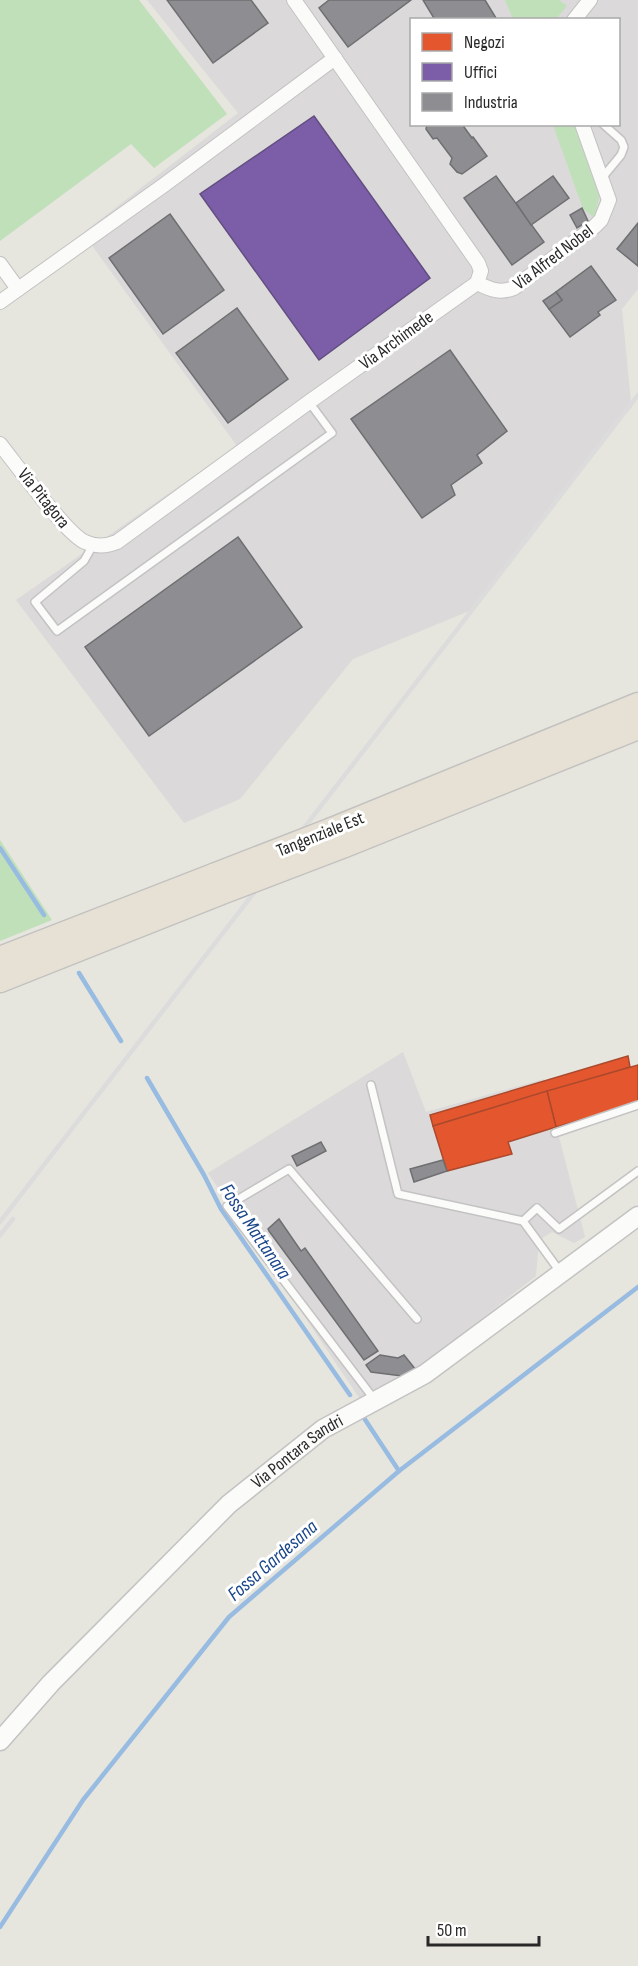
<svg xmlns="http://www.w3.org/2000/svg" width="638" height="1966" viewBox="0 0 638 1966" font-family="'Sofia Sans Condensed',sans-serif">
  <style>
    .industrial { fill: #dbd9d9; fill-rule: evenodd }
    .green { fill: #c0e0ba }
    .shops { fill: #e4572e; stroke: #ac492c; stroke-width: 1.5 }
    .offices { fill: #7b5ea7; stroke: #624e81; stroke-width: 1.5 }
    .industry { fill: #8d8d92; stroke: #6f6f72; stroke-width: 1.5 }
    .lines { fill: none; stroke-linecap: round; stroke-linejoin: round }
    .stream { stroke: #98bbe1; stroke-width: 4.5 }
    .lane-casing { stroke: #c4c3c3; stroke-width: 10 }
    .street-casing { stroke: #c4c3c3; stroke-width: 16 }
    .secondary-casing { stroke: #c4c3c3; stroke-width: 21 }
    .highway-casing { stroke: #c3c2c0; stroke-width: 27 }
    .lane { stroke: #fbfbfa; stroke-width: 7 }
    .street { stroke: #fbfbfa; stroke-width: 14 }
    .secondary { stroke: #fbfbfa; stroke-width: 18 }
    .highway { stroke: #e6e1d4; stroke-width: 24 }
    .rail { stroke: #dddcdd; stroke-width: 4.5 }
    .highway-bridge-casing { stroke: #c3c2c0; stroke-width: 27; stroke-linecap: butt }
    .highway-bridge { stroke: #e6e1d4; stroke-width: 24 }
    .labels { text-anchor: middle; stroke-width: 6; stroke-linejoin: round; paint-order: stroke }
    .street-label { font-size: 18px; fill: #282828; stroke: #fff }
    .water-label { font-size: 20px; font-style: italic; fill: #1a468a; stroke: #fff }
  </style>
  <rect width="100%" height="100%" fill="#e6e5de"/>
  <g class="industrial">
    <path d="M147,0H638V289L622,309L631,403L474,609L353,659L240,799L184,823L16,600L237,446L83,233L238,113ZM412,20H618V124H412Z"/>
    <path d="M403,1052L426,1112L544,1079L585,1237L574,1243L552,1232L534,1243L538,1250L536,1276L413,1372L360,1399L208,1173Z"/>
  </g>
  <g class="green">
    <path d="M0,0H139L227,114L154,168L131,144L0,241Z"/>
    <path d="M505,0H559L567,6L556,19H513Z"/>
    <path d="M553,125H574L599,196L595,218L583,209Z"/>
    <path d="M0,840L52,920L0,941Z"/>
  </g>
  <g class="shops">
    <path d="M628,1056L630,1067L433,1126L430,1115Z"/>
    <path d="M638,1065V1103L556,1127L547,1091Z"/>
    <path d="M547,1091L556,1127L508,1142L512,1154L447,1171L433,1126Z"/>
  </g>
  <path class="offices" d="M314,116L430,278L319,360L200,194Z"/>
  <g class="industry">
    <path d="M167,0H251L268,23L213,63Z"/>
    <path d="M329,0H411L348,47L319,8Z"/>
    <path d="M423,0H485L496,18L493,20H435Z"/>
    <path d="M427,124H465L464,127L472,138L473,137L487,156L462,174L457,172L450,164L452,158L437,138L433,139L426,129Z"/>
    <path d="M496,176L544,242L512,265L464,198Z"/>
    <path d="M553,176L569,198L531,225L516,203Z"/>
    <path d="M582,208L588,221L577,228L570,215Z"/>
    <path d="M170,214L224,290L163,334L109,258Z"/>
    <path d="M638,223V266L617,249Z"/>
    <path d="M591,266L616,300L598,312L600,315L570,337L549,309L562,300L556,292Z"/>
    <path d="M556,292L562,300L549,309L543,301Z"/>
    <path d="M237,308L288,379L228,423L176,353Z"/>
    <path d="M450,350L507,431L477,455L482,463L451,485L455,495L422,518L351,419Z"/>
    <path d="M238,537L302,627L149,736L85,647Z"/>
    <path d="M321,1142L326,1151L297,1166L292,1156Z"/>
    <path d="M443,1160L447,1171L414,1182L410,1169Z"/>
    <path d="M279,1219L301,1251L305,1248L378,1351L364,1360L269,1231L268,1229Z"/>
    <path d="M380,1355L398,1358L404,1355L416,1370L402,1376L371,1372L366,1365Z"/>
  </g>
  <g class="lines">
    <g class="stream">
      <path d="M0,848L44,915"/>
      <path d="M79,973L121,1041"/>
      <path d="M147,1078L204,1175L221,1209L350,1395"/>
      <path d="M364,1418L399,1471"/>
      <path d="M0,1927L83,1800L229,1617L399,1471L638,1287"/>
    </g>
    <defs>
      <g id="lane">
        <path d="M602,178L621,155L624,147L621,140L603,124"/>
        <path d="M93,545L84,561L35,602L57,631L332,433L309,402"/>
        <path d="M371,1085L398,1194L523,1221L561,1273"/>
        <path d="M555,1133L638,1105"/>
        <path d="M523,1221L537,1208L559,1229L638,1171"/>
        <path d="M374,1399L227,1206L289,1169L417,1319"/>
      </g>
      <g id="street">
        <path d="M574,20L590,0"/>
        <path d="M0,264L18,289"/>
        <path d="M477,283C490,289 499,294 514,288L594,227L601,220L609,200L582,124"/>
        <path d="M0,302L164,185L335,58"/>
        <path d="M0,444C16,464 66,534 85,542C96,547 107,546 117,542L309,402L477,283L481,271L478,263L294,0"/>
      </g>
      <g id="secondary">
        <path id="s1" d="M0,1741L51,1683L229,1504L323,1429L425,1374L638,1216"/>
      </g>
      <g id="highway">
        <path d="M332,830L638,705"/>
        <path d="M342,846L638,727"/>
        <path d="M0,959L216,875"/>
        <path d="M0,980L219,893"/>
      </g>
    </defs>
    <use href="#lane" class="lane-casing"/>
    <use href="#street" class="street-casing"/>
    <use href="#secondary" class="secondary-casing"/>
    <use href="#highway" class="highway-casing"/>
    <use href="#lane" class="lane"/>
    <use href="#street" class="street"/>
    <use href="#secondary" class="secondary"/>
    <use href="#highway" class="highway"/>
    <g class="rail">
      <path d="M0,1222L638,395"/>
      <path d="M0,1235L13,1219"/>
    </g>
    <defs>
      <g id="highway-bridge">
        <path d="M216,875L332,830"/>
        <path d="M219,893L342,846"/>
      </g>
    </defs>
    <use href="#highway-bridge" class="highway-bridge-casing"/>
    <use href="#highway-bridge" class="highway-bridge"/>
  </g>
  <g class="labels">
    <g class="street-label">
      <text transform="translate(553 257) rotate(-37)" y="6">Via Alfred Nobel</text>
      <text transform="translate(396 340) rotate(-36)" y="6">Via Archimede</text>
      <text transform="translate(44 498) rotate(51)" y="6">Via Pitagora</text>
      <text transform="translate(320 834) rotate(-22)" y="6">Tangenziale Est</text>
      <text dy="6" stroke="none"><textPath href="#s1" startOffset="416">Via Pontara Sandri</textPath></text>
    </g>
    <g class="water-label">
      <text transform="translate(256 1231) rotate(56)" y="7">Fossa Mattanara</text>
      <text transform="translate(272 1560) rotate(-41)" y="7">Fossa Gardesana</text>
    </g>
  </g>
  <rect x="410" y="18" width="210" height="108" fill="#ffffff" stroke="#a9a9a9" stroke-width="1.5"/>
  <rect x="422" y="33" width="30" height="18" fill="#e4572e" stroke="#a9a9a9" stroke-width="1.5"/>
  <text x="464" y="48" font-size="18" fill="#282828">Negozi</text>
  <rect x="422" y="63" width="30" height="18" fill="#7b5ea7" stroke="#a9a9a9" stroke-width="1.5"/>
  <text x="464" y="78" font-size="18" fill="#282828">Uffici</text>
  <rect x="422" y="93" width="30" height="18" fill="#8d8d92" stroke="#a9a9a9" stroke-width="1.5"/>
  <text x="464" y="108" font-size="18" fill="#282828">Industria</text>
  <path d="M428 1936v9h111v-9" fill="none" stroke="#282828" stroke-width="3"/>
  <text x="437" y="1936" font-size="18" fill="#282828" stroke="#ffffff" stroke-width="4.5" paint-order="stroke">50 m</text>
</svg>
